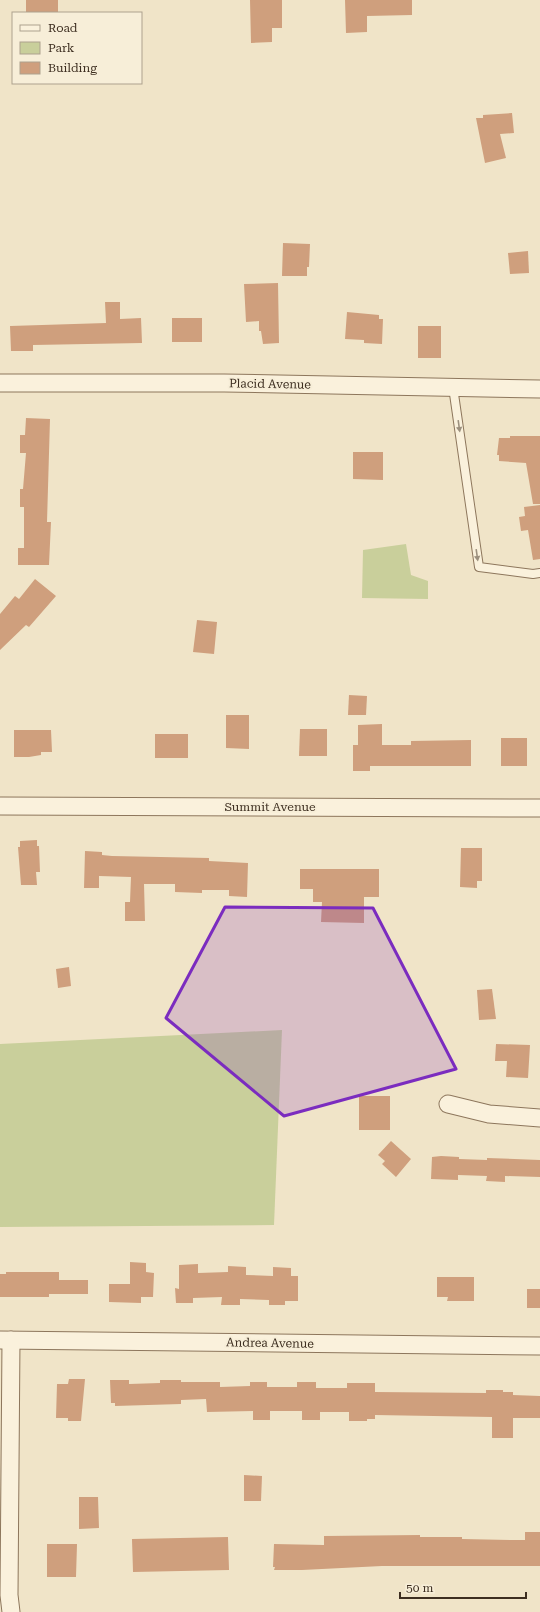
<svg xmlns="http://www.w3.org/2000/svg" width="540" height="1612" viewBox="0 0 540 1612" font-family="'Roboto Serif',serif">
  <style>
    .green { fill: #c9cf9b }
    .building { fill: #cf9f7d }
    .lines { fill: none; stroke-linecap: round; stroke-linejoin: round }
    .lane-casing { stroke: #8d765c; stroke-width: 10 }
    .street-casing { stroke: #8d765c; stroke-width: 19 }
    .lane { stroke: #faf1dc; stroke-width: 8 }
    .street { stroke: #faf1dc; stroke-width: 17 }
    .oneway { fill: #9c907e }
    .marked { fill: #7b2cbf; fill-opacity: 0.2; stroke: #7b2cbf; stroke-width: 3; stroke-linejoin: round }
    .labels { text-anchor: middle; stroke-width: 4; stroke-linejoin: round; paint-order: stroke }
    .street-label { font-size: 12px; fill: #3d2e20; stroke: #f7eed8 }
  </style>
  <rect width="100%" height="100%" fill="#f0e4c8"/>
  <g class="green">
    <path d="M406,544L411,575L428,581V599L362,598L363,550Z"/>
    <path d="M282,1030L274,1225L0,1227V1044Z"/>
  </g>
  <g class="building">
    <rect x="26" y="0" width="32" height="13"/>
    <path d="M250,0H282V28H272V42L251,43Z"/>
    <path d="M345,0H412V15L367,16V32L346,33Z"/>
    <path d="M512,113L514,133L500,134L506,158L485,163L476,118H483V115Z"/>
    <path d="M283,243L310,244L309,267H307V276H282Z"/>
    <path d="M528,251L529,273L510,274L508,253Z"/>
    <path d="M278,283L279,343L263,344L261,331H259V321L246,322L244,284Z"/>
    <path d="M105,302H120V319L141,318L142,343L33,345V351H11L10,326L106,323Z"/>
    <path d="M347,312L379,315V319H383L382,344L364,343V340L345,339Z"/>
    <rect x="172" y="318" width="30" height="24"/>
    <rect x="418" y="326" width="23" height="32"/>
    <path d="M26,418L50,419L47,522H51L49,565H18V548H24V507H20V489H23L26,453H20V435H25Z"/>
    <path d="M510,436H540V504H533L526,463L499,461V455H497L499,438H510Z"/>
    <path d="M353,452H383V480L353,479Z"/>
    <path d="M540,505V559L533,560L528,530L521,531L519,517L525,516L524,507Z"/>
    <path d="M35,579L56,596L29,627L26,625L0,650V614L15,596L19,599Z"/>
    <path d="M197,620L217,622L214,654L193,652Z"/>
    <path d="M349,695L367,696L366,715H348Z"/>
    <path d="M226,715H249V749L226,748Z"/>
    <path d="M382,724V745H411V741L471,740V766H370V771H353V745H358V725Z"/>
    <path d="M300,729H327V756H299Z"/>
    <path d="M14,730H51L52,752H41V755L29,757H14Z"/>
    <rect x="155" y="734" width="33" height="24"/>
    <rect x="501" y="738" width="26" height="28"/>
    <path d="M37,840V846H39L40,872H36L37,885H21L18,847H20V841Z"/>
    <path d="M461,848H482V881H477V888L460,887Z"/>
    <path d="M85,851L102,852V855L112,856L209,858V861L248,863L247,897L229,896V890H202V893L175,892V884H144L145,921H125V902H130L131,877L99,876V888H84Z"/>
    <path d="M300,869H379V897H364V923L321,922L322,902H313V889H300Z"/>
    <path d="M69,967L71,986L58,988L56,969Z"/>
    <path d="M492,989L496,1019L479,1020L477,990Z"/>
    <path d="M496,1044L530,1045L528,1078L506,1077L507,1061H495Z"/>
    <rect x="359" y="1096" width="31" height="34"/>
    <path d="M391,1141L411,1159L396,1177L382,1164L385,1161L378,1155Z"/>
    <path d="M441,1156L459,1157V1159L487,1160V1158L540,1160V1177L505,1176V1182L486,1181L487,1176L458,1175V1180L431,1179L432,1157Z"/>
    <path d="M130,1262L146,1263V1272L154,1273L153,1297H141V1303L109,1302V1284H130Z"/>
    <path d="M198,1264V1273L228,1272V1266L246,1267V1275L273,1276V1267L291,1268V1276H298V1301H285V1305H269V1300L240,1299V1305H221L222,1297L193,1298V1303H176L175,1288L179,1289V1265Z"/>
    <path d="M6,1272H59V1280H88V1294H49V1297H0V1274H6Z"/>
    <path d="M437,1277H474V1301H447L448,1297H437Z"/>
    <rect x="527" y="1289" width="13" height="19"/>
    <path d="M69,1379H85L81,1421H68V1418H56L57,1384H68Z"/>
    <path d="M110,1380H129V1384L160,1383V1380H181V1382H220V1387L250,1386V1382H267V1387H297V1382H316V1388H347V1383H375V1392L486,1393V1390H503V1392H513V1395L540,1396V1418H513V1438H492V1417L375,1415V1419H367V1421H349V1412H320V1420H302V1411H270V1420H253V1411L207,1412L206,1399L181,1400V1404L115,1406V1403H111Z"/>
    <path d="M244,1475L262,1476L261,1501H244Z"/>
    <path d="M79,1497H98L99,1528L79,1529Z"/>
    <path d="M525,1532H540V1566H382L302,1570H274L275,1567H273L274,1544L324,1545V1536L420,1535V1537H462V1539L513,1540H525Z"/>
    <path d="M228,1537L229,1570L133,1572L132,1539Z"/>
    <path d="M47,1544H77L76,1577H47Z"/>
  </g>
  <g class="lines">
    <defs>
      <path id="lane" d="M453,387L479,567L533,574L540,573"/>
      <g id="street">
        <path d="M0,383H224L540,389"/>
        <path d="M0,806L540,808"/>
        <path d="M448,1104L489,1114L540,1118"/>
        <path d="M0,1340L540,1346"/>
        <path d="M11,1612L9,1595L11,1340"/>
      </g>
    </defs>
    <use href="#lane" class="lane-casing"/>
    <use href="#street" class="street-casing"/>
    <use href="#lane" class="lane"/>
    <use href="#street" class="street"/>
  </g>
  <defs><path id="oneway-solid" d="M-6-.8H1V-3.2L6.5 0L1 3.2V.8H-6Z"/></defs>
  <g class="oneway">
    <use href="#oneway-solid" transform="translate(459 426) rotate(82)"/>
    <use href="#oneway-solid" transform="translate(477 555) rotate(82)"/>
  </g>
  <path class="marked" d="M225,907L373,908L456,1069L284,1116L166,1018Z"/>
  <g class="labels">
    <g class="street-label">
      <text transform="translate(270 384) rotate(1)" y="4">Placid Avenue</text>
      <text x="270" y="811">Summit Avenue</text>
      <text transform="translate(270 1343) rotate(1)" y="4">Andrea Avenue</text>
    </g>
  </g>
  <rect x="12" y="12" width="130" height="72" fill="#f7eed8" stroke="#ada18e"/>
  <rect x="20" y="25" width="20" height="6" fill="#faf1dc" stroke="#ada18e"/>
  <text x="48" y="32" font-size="12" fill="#3d2e20">Road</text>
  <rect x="20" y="42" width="20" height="12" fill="#c9cf9b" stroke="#ada18e"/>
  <text x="48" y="52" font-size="12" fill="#3d2e20">Park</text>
  <rect x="20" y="62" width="20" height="12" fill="#cf9f7d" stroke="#ada18e"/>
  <text x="48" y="72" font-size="12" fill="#3d2e20">Building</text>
  <path d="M400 1592v6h126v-6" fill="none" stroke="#3d2e20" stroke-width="2"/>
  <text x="406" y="1592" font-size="12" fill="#3d2e20" stroke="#f7eed8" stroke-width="3" paint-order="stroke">50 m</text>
</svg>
